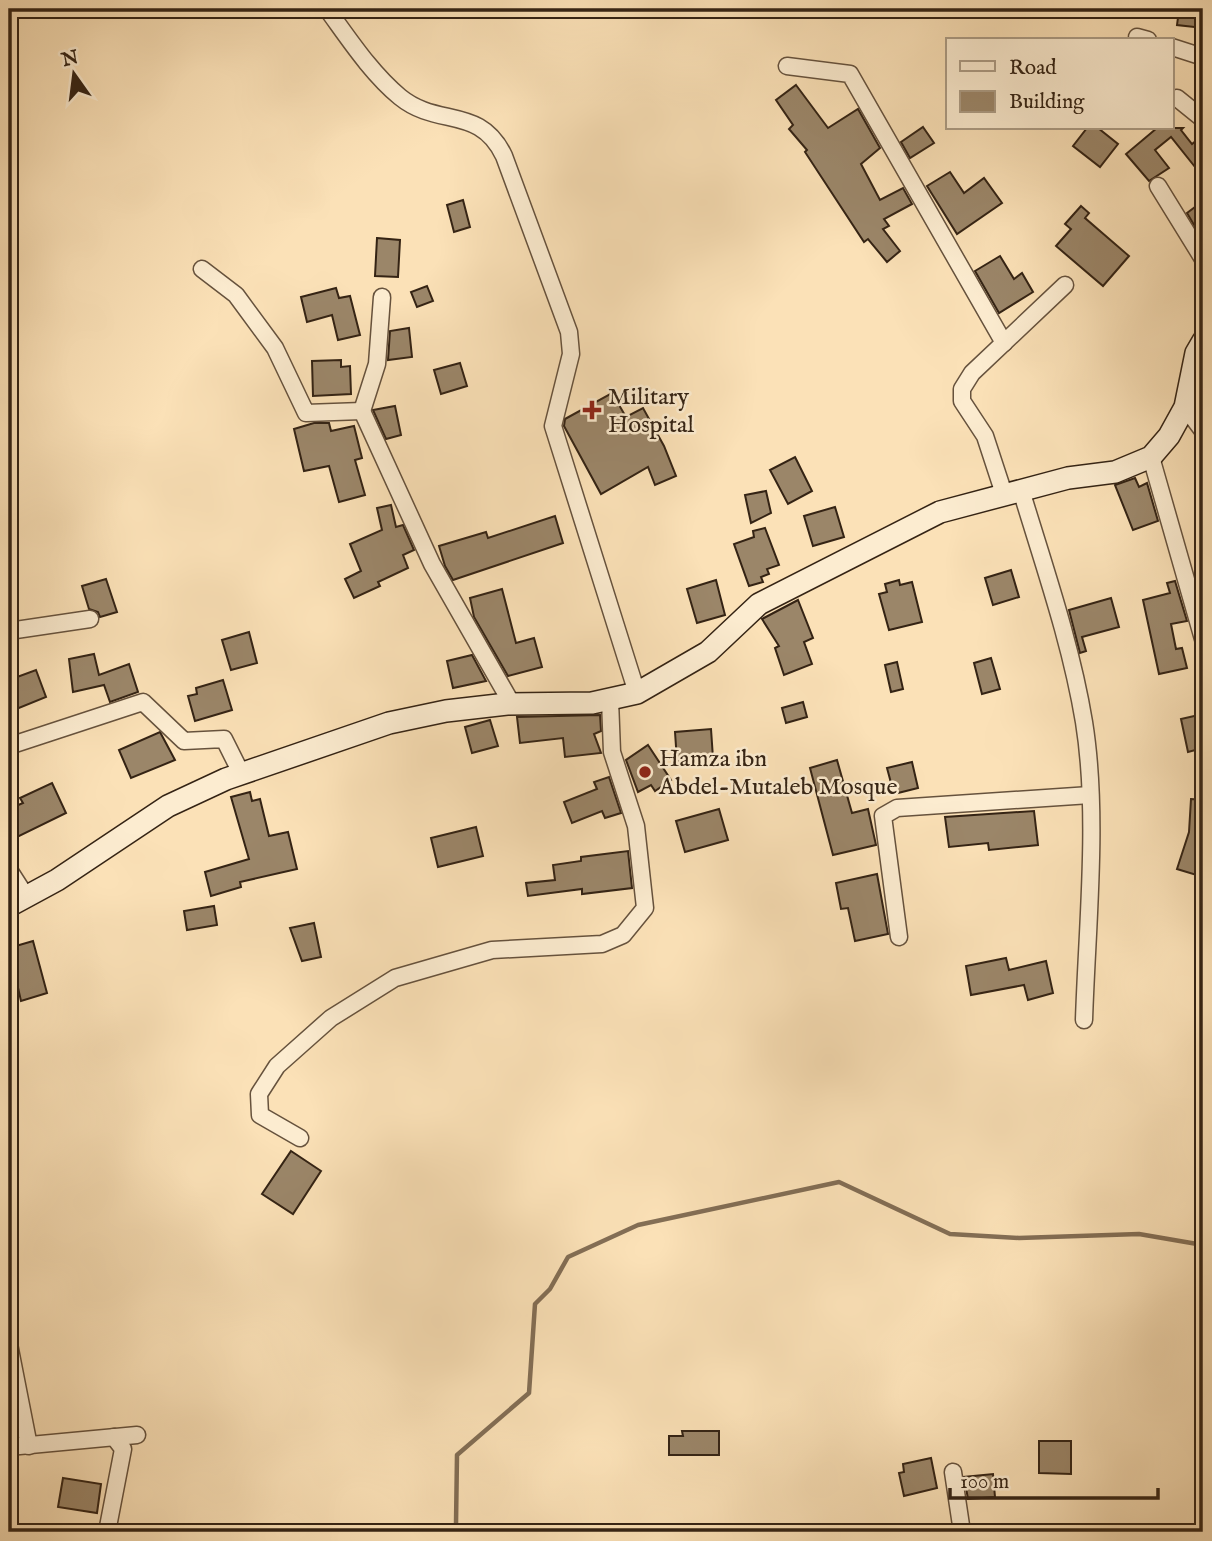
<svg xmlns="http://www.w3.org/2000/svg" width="1212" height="1541" viewBox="0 0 1212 1541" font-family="'IM FELL English',serif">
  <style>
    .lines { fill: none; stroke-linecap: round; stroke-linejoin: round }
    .stream { stroke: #836e55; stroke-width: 4.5 }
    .building { fill: #9b8669; stroke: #342314; stroke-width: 2 }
    .street-casing { stroke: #66523d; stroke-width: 19 }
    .secondary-casing { stroke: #342314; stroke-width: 24 }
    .street { stroke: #fcecd0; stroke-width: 16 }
    .secondary { stroke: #fcecd0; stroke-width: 21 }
    .poi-dot { fill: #8f2418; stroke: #fcecd0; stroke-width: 2.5 }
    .labels { text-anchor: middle; stroke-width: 5; stroke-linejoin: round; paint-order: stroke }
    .poi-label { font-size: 24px; fill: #342314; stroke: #fcecd0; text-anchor: start }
  </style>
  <rect width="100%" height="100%" fill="#fbe1b7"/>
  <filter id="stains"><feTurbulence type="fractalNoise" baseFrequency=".00286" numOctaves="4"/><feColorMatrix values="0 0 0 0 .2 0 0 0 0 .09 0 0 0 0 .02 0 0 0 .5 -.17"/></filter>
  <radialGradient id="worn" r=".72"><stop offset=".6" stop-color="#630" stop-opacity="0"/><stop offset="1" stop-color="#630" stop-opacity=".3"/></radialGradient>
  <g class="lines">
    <path class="stream" d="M453,1532L456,1524L457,1455L529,1393L535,1304L550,1289L568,1257L638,1225L839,1182L950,1234L1019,1238L1139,1234L1203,1245"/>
  </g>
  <g class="building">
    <path d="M1179,10L1203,13V28L1177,25Z"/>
    <path d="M796,85L828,128L858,109L880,148L861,164L880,200L903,188L912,204L884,219L889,226L883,229L900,251L887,262L868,239L864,242L805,152L807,150L789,129L793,125L776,100Z"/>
    <path d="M923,127L934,143L910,158L901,142Z"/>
    <path d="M1087,128H1098L1118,144L1100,167L1073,146Z"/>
    <path d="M1157,128H1183L1181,130L1192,144L1203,135V177L1171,137L1155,150L1169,168L1149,181L1126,154Z"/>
    <path d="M950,172L964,193L984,178L1002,203L957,234L927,186Z"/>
    <path d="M463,200L470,227L454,232L447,205Z"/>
    <path d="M1203,201V226L1197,230L1187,213Z"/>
    <path d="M1081,206L1089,213L1085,218L1129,256L1103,286L1056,246L1071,229L1065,224Z"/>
    <path d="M377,238L400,240L398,277L375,276Z"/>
    <path d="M1000,256L1014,279L1022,273L1033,292L999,313L975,271Z"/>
    <path d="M427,286L433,301L417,307L411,292Z"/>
    <path d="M336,288L339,298L350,296L360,335L338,340L332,315L307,322L301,297Z"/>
    <path d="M409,328L412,357L388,360L390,331Z"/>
    <path d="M341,360V367L350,366L351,394L313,396L312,361Z"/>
    <path d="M460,363L467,386L441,394L434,370Z"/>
    <path d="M612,393L626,417L643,408L664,446L676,476L655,485L648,467L601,494L564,426L565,419Z"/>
    <path d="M395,406L401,435L386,439L373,410Z"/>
    <path d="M314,423H329L331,431L354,426L362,458L355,460L365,495L339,502L329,466L304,471L294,429Z"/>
    <path d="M795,457L812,491L788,504L770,470Z"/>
    <path d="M1135,478L1139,487L1147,483L1158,521L1133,530L1115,485Z"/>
    <path d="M766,491L771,513L751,523L745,495Z"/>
    <path d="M391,505L396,527L403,525L414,550L403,555L408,568L378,582L380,586L354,598L345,579L361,571L350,544L382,530L377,508Z"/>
    <path d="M835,507L844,537L813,546L804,516Z"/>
    <path d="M555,516L563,543L453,580L445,566L439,546L486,532L488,538Z"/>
    <path d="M765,528L779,565L767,569L769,574L761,577L763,582L749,586L734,544L754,537L753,531Z"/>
    <path d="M1011,570L1019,597L993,605L985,578Z"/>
    <path d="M106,579L117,612L100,617L98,612L89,609L82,586Z"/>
    <path d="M716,580L725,615L697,623L687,589Z"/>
    <path d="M899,580L900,585L912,582L922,622L889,630L879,594L887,592L885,584Z"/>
    <path d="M1175,581L1187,621L1171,624L1176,649L1182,648L1187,668L1159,674L1143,600L1170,593L1167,583Z"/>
    <path d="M502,589L516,643L534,638L542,667L508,676L474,617L470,598Z"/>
    <path d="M1111,598L1119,627L1082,637L1086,651L1080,653L1069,610Z"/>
    <path d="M798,600L813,638L804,642L812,664L784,675L775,648L779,646L762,619Z"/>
    <path d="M249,632L257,663L231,670L222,640Z"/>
    <path d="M94,654L99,675L129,664L138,692L110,702L104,685L73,692L69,659Z"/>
    <path d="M472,655L486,681L453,688L447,661Z"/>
    <path d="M991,658L1000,689L982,694L974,663Z"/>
    <path d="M897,662L903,689L891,692L885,665Z"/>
    <path d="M36,670L46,697L9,712V680Z"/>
    <path d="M223,680L232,710L195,721L188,696L197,694L196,688Z"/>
    <path d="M803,702L807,717L786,723L782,708Z"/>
    <path d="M1203,714V748L1188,752L1181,719Z"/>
    <path d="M600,715L601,731L594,734L601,753L565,757L563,738L520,743L517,717Z"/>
    <path d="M490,720L498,746L472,753L465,727Z"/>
    <path d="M711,729L713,758L677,761L675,732Z"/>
    <path d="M160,732L175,760L131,778L119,750Z"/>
    <path d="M648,745L671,780L655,791L651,785L638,792L626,760Z"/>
    <path d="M837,760L852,813L868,809L876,845L833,855L810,768Z"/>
    <path d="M912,762L918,788L894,794L887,768Z"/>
    <path d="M609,777L621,813L605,818L602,811L572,823L564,802L597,789L594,782Z"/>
    <path d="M52,783L66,813L9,841V809L23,803L20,798Z"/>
    <path d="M250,792L252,801L260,799L269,836L288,832L297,869L240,882L241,887L211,896L205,872L249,859L231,797Z"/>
    <path d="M1191,799L1203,800V877L1177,869L1189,832Z"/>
    <path d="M719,809L728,840L685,852L676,821Z"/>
    <path d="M1034,811L1038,845L989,850L988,843L949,847L945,817Z"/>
    <path d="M476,827L483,856L438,867L431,838Z"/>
    <path d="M628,851L632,888L582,894V889L528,896L526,883L555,880L553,865L581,861V857Z"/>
    <path d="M877,874L888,934L855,941L848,908L841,909L836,883Z"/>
    <path d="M214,906L217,925L187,930L184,911Z"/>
    <path d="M314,923L321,957L302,961L290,928Z"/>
    <path d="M33,941L47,993L21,1001L9,948Z"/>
    <path d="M1006,958L1009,970L1046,961L1053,993L1028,1000L1024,985L971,995L966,966Z"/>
    <path d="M291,1151L321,1171L293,1214L262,1194Z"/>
    <path d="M682,1431H719V1455H669V1436H683Z"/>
    <path d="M1039,1441H1071V1474L1039,1473Z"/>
    <path d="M931,1458L937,1488L904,1496L899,1473L904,1472L903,1464Z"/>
    <path d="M993,1474L995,1497L968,1499L964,1477Z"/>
    <path d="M63,1478L101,1484L97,1513L58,1507Z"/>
  </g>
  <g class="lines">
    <defs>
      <g id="street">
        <path d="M327,9C349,39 371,73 400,97C438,128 480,105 504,156L569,332L571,354L553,426L637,693"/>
        <path d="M1137,37L1148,40"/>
        <path d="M1172,47L1203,57"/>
        <path d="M787,66L850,74L1004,343"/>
        <path d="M1177,98L1203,119"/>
        <path d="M1158,186L1203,259"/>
        <path d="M202,269L236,295L275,348L306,413L362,411L432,564L512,704"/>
        <path d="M1185,407L1203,431"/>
        <path d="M362,411L377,364L382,297"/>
        <path d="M1151,457L1203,639"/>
        <path d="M1021,490C1044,566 1071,643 1084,722C1099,815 1087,925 1084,1020"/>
        <path d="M1004,494L985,436L962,401V389L972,373L1065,285"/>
        <path d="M9,631L90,619"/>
        <path d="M9,746L143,702L184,741L224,739L241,773"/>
        <path d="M9,870L27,898"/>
        <path d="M899,937L883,816L897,808L1090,795"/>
        <path d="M300,1138L260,1115L259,1094L277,1066L331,1018L395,978L492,950L602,944L623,935L645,908L636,826L612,752L610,700"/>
        <path d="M9,1344L29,1446"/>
        <path d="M9,1447L137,1435"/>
        <path d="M953,1472L962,1532"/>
        <path d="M107,1532L123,1449L114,1437"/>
      </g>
      <path id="secondary" d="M9,906L57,880L168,806L226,779L389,723L446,711L507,704L592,703L637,693L708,652L759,604L940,512L1068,478L1115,472L1151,457L1169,436L1185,407L1196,353L1203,341"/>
    </defs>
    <use href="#street" class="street-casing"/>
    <use href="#secondary" class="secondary-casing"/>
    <use href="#street" class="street"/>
    <use href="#secondary" class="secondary"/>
  </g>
  <g class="poi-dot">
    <path d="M588.5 399.5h7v7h7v7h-7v7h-7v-7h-7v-7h7z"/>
    <circle cx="645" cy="772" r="7"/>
  </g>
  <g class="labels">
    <g class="poi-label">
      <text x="608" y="404">Military<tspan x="608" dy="28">Hospital</tspan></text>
      <text x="659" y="766">Hamza ibn<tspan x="659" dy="28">Abdel-Mutaleb Mosque</tspan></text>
    </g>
  </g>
  <rect width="1212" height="1541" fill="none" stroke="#fbe1b7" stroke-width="35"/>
  <rect x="10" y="10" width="1191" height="1520" fill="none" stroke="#342314" stroke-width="3.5"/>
  <rect x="18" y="18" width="1177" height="1506" fill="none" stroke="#342314" stroke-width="2"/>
  <rect x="946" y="38" width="228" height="91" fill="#fcecd0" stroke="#ac9c85" stroke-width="2"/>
  <rect x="960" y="61" width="35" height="10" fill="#fcecd0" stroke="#ac9c85" stroke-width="2"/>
  <text x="1009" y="74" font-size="21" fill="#342314">Road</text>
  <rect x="960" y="91" width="35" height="21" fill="#9b8669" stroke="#ac9c85" stroke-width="2"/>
  <text x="1009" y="108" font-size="21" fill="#342314">Building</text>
  <g transform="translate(74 74) rotate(346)" stroke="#fcecd0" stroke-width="5" paint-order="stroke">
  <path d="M0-5L12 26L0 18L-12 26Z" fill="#342314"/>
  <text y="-10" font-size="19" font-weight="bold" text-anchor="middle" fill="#342314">N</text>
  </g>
  <path d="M950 1488v10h208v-10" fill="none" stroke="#342314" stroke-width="3.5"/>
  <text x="960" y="1488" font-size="21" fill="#342314" stroke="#fcecd0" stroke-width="5" paint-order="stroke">100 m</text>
  <rect width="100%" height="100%" filter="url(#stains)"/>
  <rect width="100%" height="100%" fill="url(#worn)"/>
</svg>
